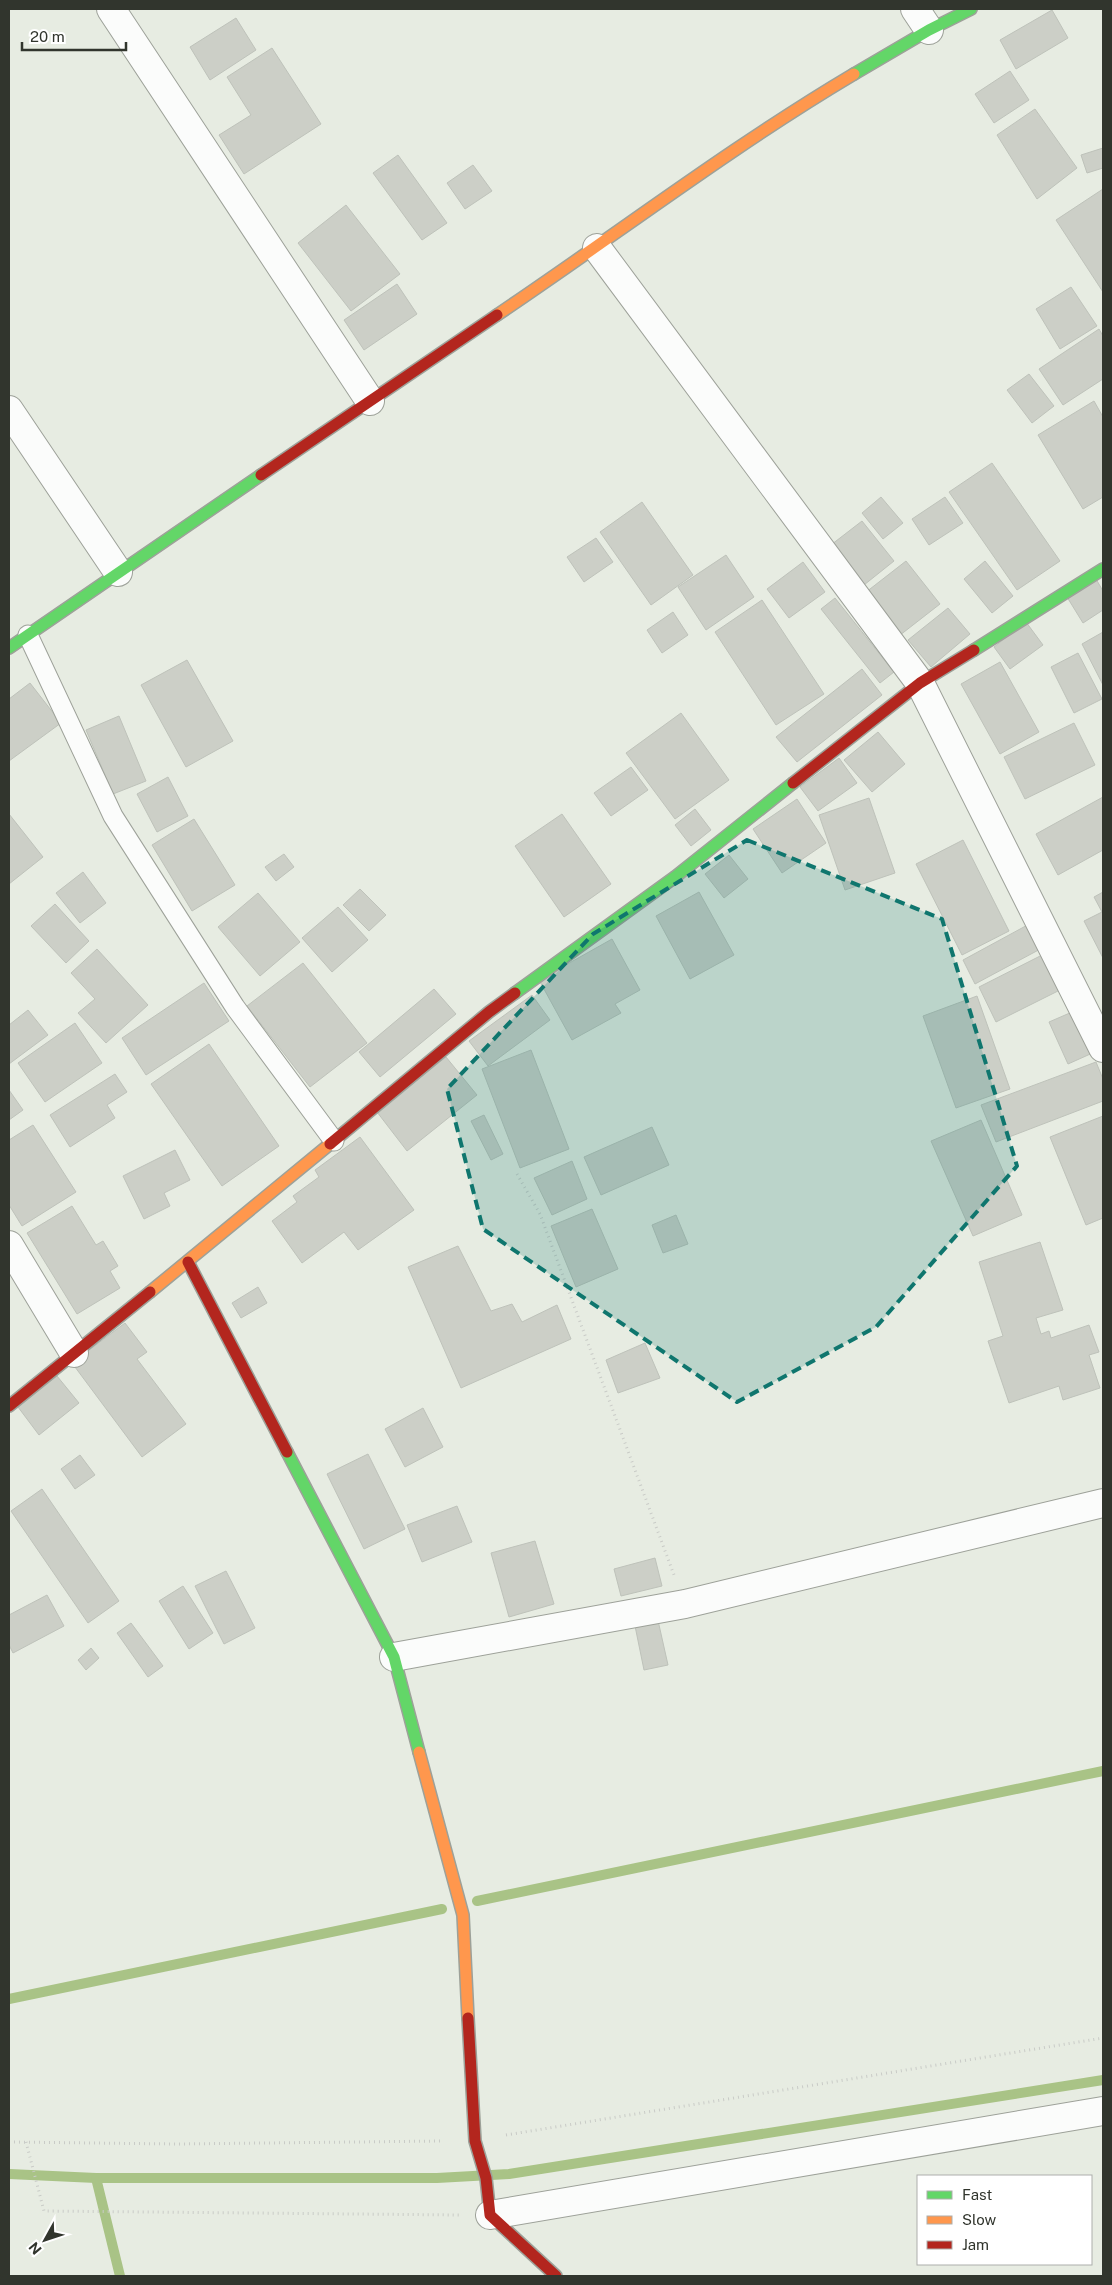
<svg xmlns="http://www.w3.org/2000/svg" width="1112" height="2285" viewBox="0 0 1112 2285" font-family="'Public Sans',sans-serif">
  <style>
    .lines { fill: none; stroke-linecap: round; stroke-linejoin: round }
    .stream { stroke: #a9c386; stroke-width: 10 }
    .building { fill: #cccfc7; stroke: #bec2ba }
    .lane-casing { stroke: #9da199; stroke-width: 21 }
    .street-casing { stroke: #9da199; stroke-width: 30 }
    .fast-casing { stroke: #9da199; stroke-width: 14 }
    .slow-casing { stroke: #9da199; stroke-width: 14 }
    .jam-casing { stroke: #9da199; stroke-width: 14 }
    .path { stroke: #c9cbc7; stroke-width: 3; stroke-dasharray: 1 4; stroke-linecap: butt }
    .lane { stroke: #fbfcfb; stroke-width: 19 }
    .street { stroke: #fbfcfb; stroke-width: 28 }
    .fast { stroke: #63d668; stroke-width: 11 }
    .slow { stroke: #ff974d; stroke-width: 11 }
    .jam { stroke: #b3261e; stroke-width: 11 }
    .marked { fill: #0f766e; fill-opacity: 0.2; stroke: #0f766e; stroke-width: 4; stroke-dasharray: 10 6; stroke-linejoin: round }
  </style>
  <rect width="100%" height="100%" fill="#e7ece2"/>
  <g class="lines">
    <g class="stream">
      <path d="M477,1901L1103,1771"/>
      <path d="M9,1999L442,1909"/>
      <path d="M9,2174L96,2178H437L509,2174L1103,2080"/>
      <path d="M96,2178L120,2276"/>
    </g>
  </g>
  <g class="building">
    <path d="M1052,10L1068,38L1016,69L1000,40Z"/>
    <path d="M236,18L256,50L210,80L190,47Z"/>
    <path d="M272,48L321,124L244,174L219,135L251,115L227,77Z"/>
    <path d="M1010,71L1029,100L994,123L975,94Z"/>
    <path d="M1035,109L1077,168L1037,199L997,135Z"/>
    <path d="M1103,148V168L1087,173L1081,155Z"/>
    <path d="M398,155L447,223L422,240L373,173Z"/>
    <path d="M473,165L492,191L465,209L447,183Z"/>
    <path d="M1103,189V292L1056,220Z"/>
    <path d="M346,205L400,274L351,311L298,243Z"/>
    <path d="M397,284L417,314L364,350L344,320Z"/>
    <path d="M1071,287L1097,326L1060,349L1036,309Z"/>
    <path d="M1099,329L1103,336V379L1063,405L1039,369Z"/>
    <path d="M1029,374L1054,406L1032,423L1007,390Z"/>
    <path d="M1094,401L1103,417V497L1083,509L1038,435Z"/>
    <path d="M992,463L1060,561L1017,590L949,492Z"/>
    <path d="M881,497L903,523L883,539L862,513Z"/>
    <path d="M945,497L963,523L929,545L912,519Z"/>
    <path d="M642,502L693,575L651,605L600,532Z"/>
    <path d="M862,521L894,561L859,589L827,548Z"/>
    <path d="M596,538L613,562L584,582L567,557Z"/>
    <path d="M726,555L754,597L706,630L678,587Z"/>
    <path d="M906,561L940,604L895,639L861,596Z"/>
    <path d="M985,561L1013,596L992,613L964,579Z"/>
    <path d="M803,562L825,592L789,618L767,589Z"/>
    <path d="M1096,579L1103,591V610L1083,623L1067,597Z"/>
    <path d="M835,598L894,672L880,683L821,609Z"/>
    <path d="M762,600L824,694L776,725L715,632Z"/>
    <path d="M948,608L970,634L931,667L908,640Z"/>
    <path d="M673,612L688,635L662,653L647,630Z"/>
    <path d="M1026,622L1043,645L1010,669L994,647Z"/>
    <path d="M1103,632V685L1082,644Z"/>
    <path d="M1078,653L1102,699L1074,713L1051,667Z"/>
    <path d="M187,660L233,741L186,767L141,685Z"/>
    <path d="M1000,662L1039,732L1000,754L961,684Z"/>
    <path d="M862,669L882,695L797,762L776,737Z"/>
    <path d="M30,683L61,723L9,761V699Z"/>
    <path d="M681,713L729,780L675,819L626,753Z"/>
    <path d="M119,716L146,781L113,794L86,730Z"/>
    <path d="M1074,723L1095,765L1025,799L1004,757Z"/>
    <path d="M878,732L905,764L872,792L844,760Z"/>
    <path d="M839,758L857,783L818,811L800,787Z"/>
    <path d="M631,767L648,790L611,816L594,793Z"/>
    <path d="M168,777L188,816L157,832L137,794Z"/>
    <path d="M1103,797V850L1058,875L1036,834Z"/>
    <path d="M869,798L895,873L845,890L819,815Z"/>
    <path d="M797,799L826,843L782,873L753,829Z"/>
    <path d="M695,809L711,830L691,846L675,825Z"/>
    <path d="M9,814L43,857L9,884Z"/>
    <path d="M562,814L611,884L564,917L515,846Z"/>
    <path d="M194,819L235,885L192,911L152,845Z"/>
    <path d="M963,840L1009,931L962,955L916,864Z"/>
    <path d="M284,854L294,867L276,881L265,867Z"/>
    <path d="M729,855L748,879L724,898L705,874Z"/>
    <path d="M83,872L106,903L80,923L56,893Z"/>
    <path d="M360,889L386,915L369,931L343,905Z"/>
    <path d="M699,892L734,955L690,979L656,916Z"/>
    <path d="M1103,892V958L1084,921L1102,912L1094,897Z"/>
    <path d="M258,893L300,942L260,976L218,927Z"/>
    <path d="M55,904L89,941L66,963L31,926Z"/>
    <path d="M338,907L368,940L332,972L302,938Z"/>
    <path d="M1033,922L1046,946L975,984L963,960Z"/>
    <path d="M612,939L640,990L615,1004L621,1013L572,1040L539,980Z"/>
    <path d="M97,949L148,1005L106,1043L78,1013L95,999L71,973Z"/>
    <path d="M1048,952L1066,987L996,1022L979,987Z"/>
    <path d="M303,963L367,1043L310,1087L247,1006Z"/>
    <path d="M204,983L229,1021L146,1075L122,1038Z"/>
    <path d="M434,989L456,1014L380,1077L359,1052Z"/>
    <path d="M532,995L550,1020L488,1066L469,1041Z"/>
    <path d="M977,996L1010,1089L956,1108L923,1016Z"/>
    <path d="M1079,1009L1097,1051L1068,1064L1049,1022Z"/>
    <path d="M28,1010L48,1035L9,1064V1025Z"/>
    <path d="M75,1023L102,1063L45,1102L18,1063Z"/>
    <path d="M209,1044L279,1146L222,1186L151,1084Z"/>
    <path d="M531,1050L569,1149L520,1168L482,1069Z"/>
    <path d="M446,1057L477,1095L407,1151L377,1112Z"/>
    <path d="M1096,1062L1103,1079V1101L996,1142L981,1105Z"/>
    <path d="M115,1074L127,1092L107,1105L115,1118L70,1147L50,1115Z"/>
    <path d="M9,1090L23,1110L9,1120Z"/>
    <path d="M484,1115L503,1154L491,1160L471,1121Z"/>
    <path d="M1103,1116V1218L1086,1225L1050,1137Z"/>
    <path d="M981,1120L1022,1215L973,1236L931,1141Z"/>
    <path d="M33,1125L76,1192L22,1226L9,1205V1140Z"/>
    <path d="M652,1127L669,1165L601,1195L584,1157Z"/>
    <path d="M360,1137L414,1210L358,1250L344,1232L302,1263L272,1221L297,1202L293,1196L319,1177L315,1170Z"/>
    <path d="M175,1150L190,1180L164,1193L170,1206L144,1219L123,1176Z"/>
    <path d="M572,1161L587,1199L552,1215L534,1178Z"/>
    <path d="M72,1206L96,1245L103,1241L118,1266L110,1271L120,1288L77,1314L27,1233Z"/>
    <path d="M592,1209L618,1269L576,1287L551,1226Z"/>
    <path d="M676,1215L688,1244L663,1253L652,1225Z"/>
    <path d="M1040,1242L1063,1310L1036,1318L1041,1334L1049,1331L1051,1338L1089,1325L1099,1352L1089,1355L1100,1388L1063,1400L1059,1386L1009,1403L988,1341L1003,1336L979,1262Z"/>
    <path d="M458,1246L491,1311L512,1304L522,1322L557,1305L571,1339L461,1388L408,1267Z"/>
    <path d="M258,1287L267,1303L241,1318L232,1303Z"/>
    <path d="M125,1323L147,1352L137,1359L186,1424L142,1457L72,1363Z"/>
    <path d="M645,1343L660,1378L618,1393L606,1360Z"/>
    <path d="M57,1376L79,1403L39,1435L18,1407Z"/>
    <path d="M423,1408L443,1447L405,1467L385,1429Z"/>
    <path d="M368,1454L405,1529L364,1549L327,1474Z"/>
    <path d="M80,1455L95,1475L75,1489L61,1469Z"/>
    <path d="M42,1489L119,1601L88,1623L11,1511Z"/>
    <path d="M457,1506L472,1542L422,1562L407,1525Z"/>
    <path d="M535,1541L554,1604L509,1617L491,1553Z"/>
    <path d="M655,1558L662,1586L621,1596L614,1569Z"/>
    <path d="M226,1571L255,1628L224,1644L195,1586Z"/>
    <path d="M183,1586L213,1633L189,1649L159,1601Z"/>
    <path d="M47,1595L64,1626L13,1653L9,1645V1615Z"/>
    <path d="M657,1616L668,1665L644,1670L634,1621Z"/>
    <path d="M131,1623L163,1666L148,1677L117,1633Z"/>
    <path d="M91,1648L99,1658L86,1670L78,1660Z"/>
  </g>
  <g class="lines">
    <defs>
      <path id="lane" d="M28,635L113,816L235,1007L334,1141"/>
      <g id="street">
        <path d="M111,9L370,401"/>
        <path d="M915,9L929,30"/>
        <path d="M597,248L920,683L1103,1048"/>
        <path d="M9,410L118,572"/>
        <path d="M9,1245L74,1353"/>
        <path d="M394,1657L685,1604L1103,1503"/>
        <path d="M490,2215L1103,2111"/>
      </g>
      <g id="fast">
        <path d="M854,74L929,30L971,9"/>
        <path d="M9,648L261,475"/>
        <path d="M974,650L1103,569"/>
        <path d="M515,993L675,877L793,783"/>
        <path d="M287,1452L394,1657L419,1752"/>
      </g>
      <g id="slow">
        <path d="M497,315C616,235 731,147 854,74"/>
        <path d="M150,1292L330,1144"/>
        <path d="M419,1752L463,1915L468,2018"/>
      </g>
      <g id="jam">
        <path d="M261,475L497,315"/>
        <path d="M793,783L920,683L974,650"/>
        <path d="M330,1144L489,1012L515,993"/>
        <path d="M188,1262L287,1452"/>
        <path d="M9,1406L150,1292"/>
        <path d="M468,2018L475,2141L486,2178L490,2215L556,2276"/>
      </g>
    </defs>
    <use href="#lane" class="lane-casing"/>
    <use href="#street" class="street-casing"/>
    <use href="#fast" class="fast-casing"/>
    <use href="#slow" class="slow-casing"/>
    <use href="#jam" class="jam-casing"/>
    <g class="path">
      <path d="M517,1174L540,1214L674,1575"/>
      <path d="M506,2135L1103,2038"/>
      <path d="M9,2142L176,2144L443,2141"/>
      <path d="M26,2142L44,2211L459,2215"/>
    </g>
    <use href="#lane" class="lane"/>
    <use href="#street" class="street"/>
    <use href="#fast" class="fast"/>
    <use href="#slow" class="slow"/>
    <use href="#jam" class="jam"/>
  </g>
  <path class="marked" d="M747,840L942,919L1017,1166L876,1327L737,1402L483,1229L447,1089L593,934Z"/>
  <rect width="1112" height="2285" fill="none" stroke="#31352d" stroke-width="20"/>
  <rect x="917" y="2175" width="175" height="90" fill="#ffffff" stroke="#adaeab"/>
  <rect x="927" y="2191" width="25" height="8" fill="#63d668" stroke="#adaeab"/>
  <text x="962" y="2200" font-size="15" fill="#31352d">Fast</text>
  <rect x="927" y="2216" width="25" height="8" fill="#ff974d" stroke="#adaeab"/>
  <text x="962" y="2225" font-size="15" fill="#31352d">Slow</text>
  <rect x="927" y="2241" width="25" height="8" fill="#b3261e" stroke="#adaeab"/>
  <text x="962" y="2250" font-size="15" fill="#31352d">Jam</text>
  <g transform="translate(45 2240) rotate(230)" stroke="#ffffff" stroke-width="4" paint-order="stroke">
  <path d="M0-4L9 19L0 12L-9 19Z" fill="#31352d"/>
  <text y="-8" font-size="14" font-weight="bold" text-anchor="middle" fill="#31352d">N</text>
  </g>
  <path d="M22 42v8h104v-8" fill="none" stroke="#31352d" stroke-width="2.5"/>
  <text x="30" y="42" font-size="15" fill="#31352d" stroke="#ffffff" stroke-width="4" paint-order="stroke">20 m</text>
</svg>
